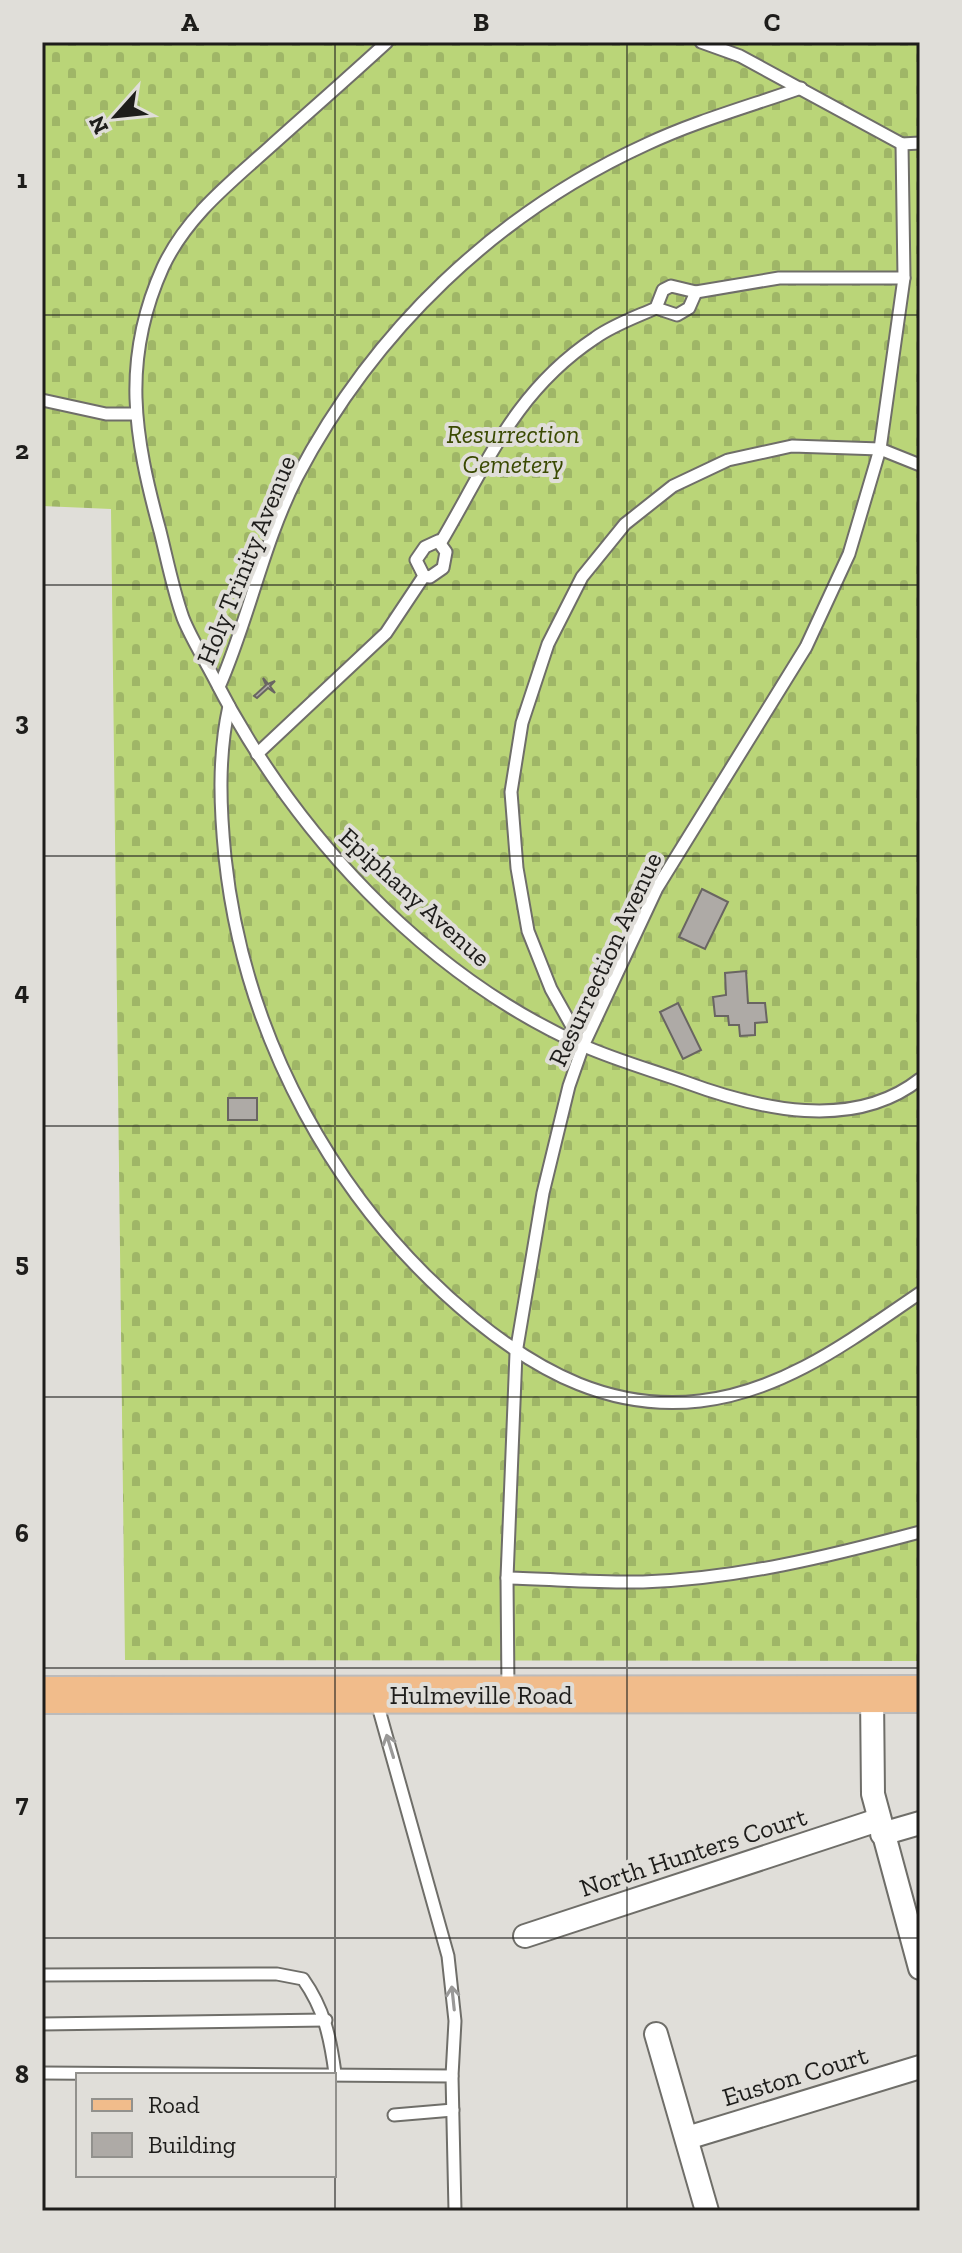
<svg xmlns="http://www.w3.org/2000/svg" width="962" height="2253" viewBox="0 0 962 2253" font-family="'Zilla Slab',serif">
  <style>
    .cemetery { fill: url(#cemetery-stones) }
    .building { fill: #aeaaa6; stroke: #696562; stroke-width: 2 }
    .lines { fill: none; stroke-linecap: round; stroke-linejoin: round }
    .service-casing { stroke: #6f6e69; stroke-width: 15 }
    .minor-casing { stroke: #6f6e69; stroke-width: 26 }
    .primary-casing { stroke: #bcbbbb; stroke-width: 40 }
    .service { stroke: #fff; stroke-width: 11 }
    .minor { stroke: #fff; stroke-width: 22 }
    .primary { stroke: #f1bc8b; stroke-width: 36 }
    .oneway { stroke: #9a9998 }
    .grid { fill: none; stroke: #1e1d1b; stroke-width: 2; stroke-opacity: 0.55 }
    .labels { text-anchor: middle; stroke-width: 8; stroke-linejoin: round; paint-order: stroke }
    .park-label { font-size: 26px; font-style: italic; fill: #3a4a02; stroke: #e0ded9 }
    .street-label { font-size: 26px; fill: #1e1d1b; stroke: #e0ded9 }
    .neatline { fill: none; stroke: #1e1d1b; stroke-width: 3 }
    .grid-label { font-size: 26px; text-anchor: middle; font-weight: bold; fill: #1e1d1b }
  </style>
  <defs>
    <pattern id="cemetery-stones" width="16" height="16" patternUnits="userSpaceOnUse" patternTransform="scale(2)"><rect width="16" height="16" fill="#bad578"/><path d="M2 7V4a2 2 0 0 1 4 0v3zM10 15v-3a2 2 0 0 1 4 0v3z" fill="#9fb667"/></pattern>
  </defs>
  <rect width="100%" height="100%" fill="#e0ded9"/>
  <path class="cemetery" d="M42,42H920V1661L125,1660L111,509L42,506Z"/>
  <g class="building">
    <path d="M263,678L268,684L275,681L270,686L275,693L268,688L257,698L254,696L266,685Z"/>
    <path d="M702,889L728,902L705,949L679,937Z"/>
    <path d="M746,971L748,1003H765L767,1022L755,1023V1035L740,1036L739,1025H729L728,1016H715L713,997L726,995L725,973Z"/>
    <path d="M678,1003L701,1050L683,1059L660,1012Z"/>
    <rect x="228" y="1098" width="29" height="22"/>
  </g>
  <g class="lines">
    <defs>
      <g id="service">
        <path d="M387,42C349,77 310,111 271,146C230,183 187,216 163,267C121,360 134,436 160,531C167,559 173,590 183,618C191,638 203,657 213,676C292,831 423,974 584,1046C616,1060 651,1070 685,1082C758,1109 853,1132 920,1079"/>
        <path d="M701,42L740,56L902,144"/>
        <path d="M902,144L920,143"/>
        <path d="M696,292L779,278H904"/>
        <path d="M42,400L106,414H135"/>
        <path d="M441,542C487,464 515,391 595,338C613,325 636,317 656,308L677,315L689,308L696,292L671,286L663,290L656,308"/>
        <path d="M219,687C249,619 263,543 297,477C374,330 496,213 647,144C696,121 750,106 801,88"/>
        <path d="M229,706C218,756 220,807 225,857C244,1036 335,1205 474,1319C540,1373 612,1411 700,1401C785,1391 852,1339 920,1293"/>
        <path d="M257,754L386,633L424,576L430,577L443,568L446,552L438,541L425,547L416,560L424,576"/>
        <path d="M583,1046L551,989L528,931L517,868L511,792L522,723L548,644L582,577L625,524L673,486L728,460L792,446L880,449L920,465"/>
        <path d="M507,1578C552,1579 598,1583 643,1582C737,1579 830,1556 920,1532"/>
        <path d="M508,1690L507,1578L516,1353L543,1193L569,1086L583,1046L657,888L806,647L849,554L880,449L904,278L902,144"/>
        <path d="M376,1699L448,1956L455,2021L452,2076"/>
        <path d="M42,1975L277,1974L303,1979C324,2009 330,2036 335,2073"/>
        <path d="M42,2024L326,2020"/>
        <path d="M42,2073L452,2076L455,2211"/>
        <path d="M394,2115L453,2110"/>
      </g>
      <g id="minor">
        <path d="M872,1695L873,1794L920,1968"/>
        <path d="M882,1834L920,1823"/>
        <path d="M525,1936L878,1820"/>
        <path d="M656,2034L707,2211"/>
        <path d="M687,2138L920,2067"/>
      </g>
      <path id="primary" d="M42,1695L920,1694"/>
    </defs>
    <use href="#service" class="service-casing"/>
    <use href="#minor" class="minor-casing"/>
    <use href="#primary" class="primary-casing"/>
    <use href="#service" class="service"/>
    <use href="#minor" class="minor"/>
    <use href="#primary" class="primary"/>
  </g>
  <defs><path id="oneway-shaft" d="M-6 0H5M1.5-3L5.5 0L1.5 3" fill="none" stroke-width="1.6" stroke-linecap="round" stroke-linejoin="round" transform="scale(2)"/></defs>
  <g class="oneway">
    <use href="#oneway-shaft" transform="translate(390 1746) rotate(-107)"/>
    <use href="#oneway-shaft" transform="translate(453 1998) rotate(-96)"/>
  </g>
  <path class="grid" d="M335,42V2211M627,42V2211M42,315H920M42,585H920M42,856H920M42,1126H920M42,1397H920M42,1668H920M42,1938H920"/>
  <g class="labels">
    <g class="park-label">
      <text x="513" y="443">Resurrection<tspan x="513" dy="30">Cemetery</tspan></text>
    </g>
    <g class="street-label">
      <text transform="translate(246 560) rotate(-68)" y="9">Holy Trinity Avenue</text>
      <text transform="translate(415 897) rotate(42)" y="9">Epiphany Avenue</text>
      <text transform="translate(605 959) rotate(-65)" y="9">Resurrection Avenue</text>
      <text x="481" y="1704">Hulmeville Road</text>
      <text transform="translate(693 1852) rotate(-18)" y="9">North Hunters Court</text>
      <text transform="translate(795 2076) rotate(-17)" y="9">Euston Court</text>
    </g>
  </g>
  <rect width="962" height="2253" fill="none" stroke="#e0ded9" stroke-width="88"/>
  <rect x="76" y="2073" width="260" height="104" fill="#e0ded9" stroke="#92918d" stroke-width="2"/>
  <rect x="92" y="2099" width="40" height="12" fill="#f1bc8b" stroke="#92918d" stroke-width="2"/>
  <text x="148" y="2113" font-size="24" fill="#1e1d1b">Road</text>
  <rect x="92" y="2133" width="40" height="24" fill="#aeaaa6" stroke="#92918d" stroke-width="2"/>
  <text x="148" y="2153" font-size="24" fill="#1e1d1b">Building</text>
  <g transform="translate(116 116) rotate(243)" stroke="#e0ded9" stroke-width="6" paint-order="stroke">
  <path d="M0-6L14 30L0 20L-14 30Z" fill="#1e1d1b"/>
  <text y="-12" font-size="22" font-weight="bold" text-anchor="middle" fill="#1e1d1b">N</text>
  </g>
  <rect x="44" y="44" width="874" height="2165" class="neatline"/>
  <g class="grid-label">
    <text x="190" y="31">A</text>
    <text x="481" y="31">B</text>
    <text x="772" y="31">C</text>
    <text x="22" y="188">1</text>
    <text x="22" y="459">2</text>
    <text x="22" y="730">3</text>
    <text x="22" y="1000">4</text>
    <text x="22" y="1271">5</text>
    <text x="22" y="1542">6</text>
    <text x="22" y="1812">7</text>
    <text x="22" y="2083">8</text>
  </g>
</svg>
